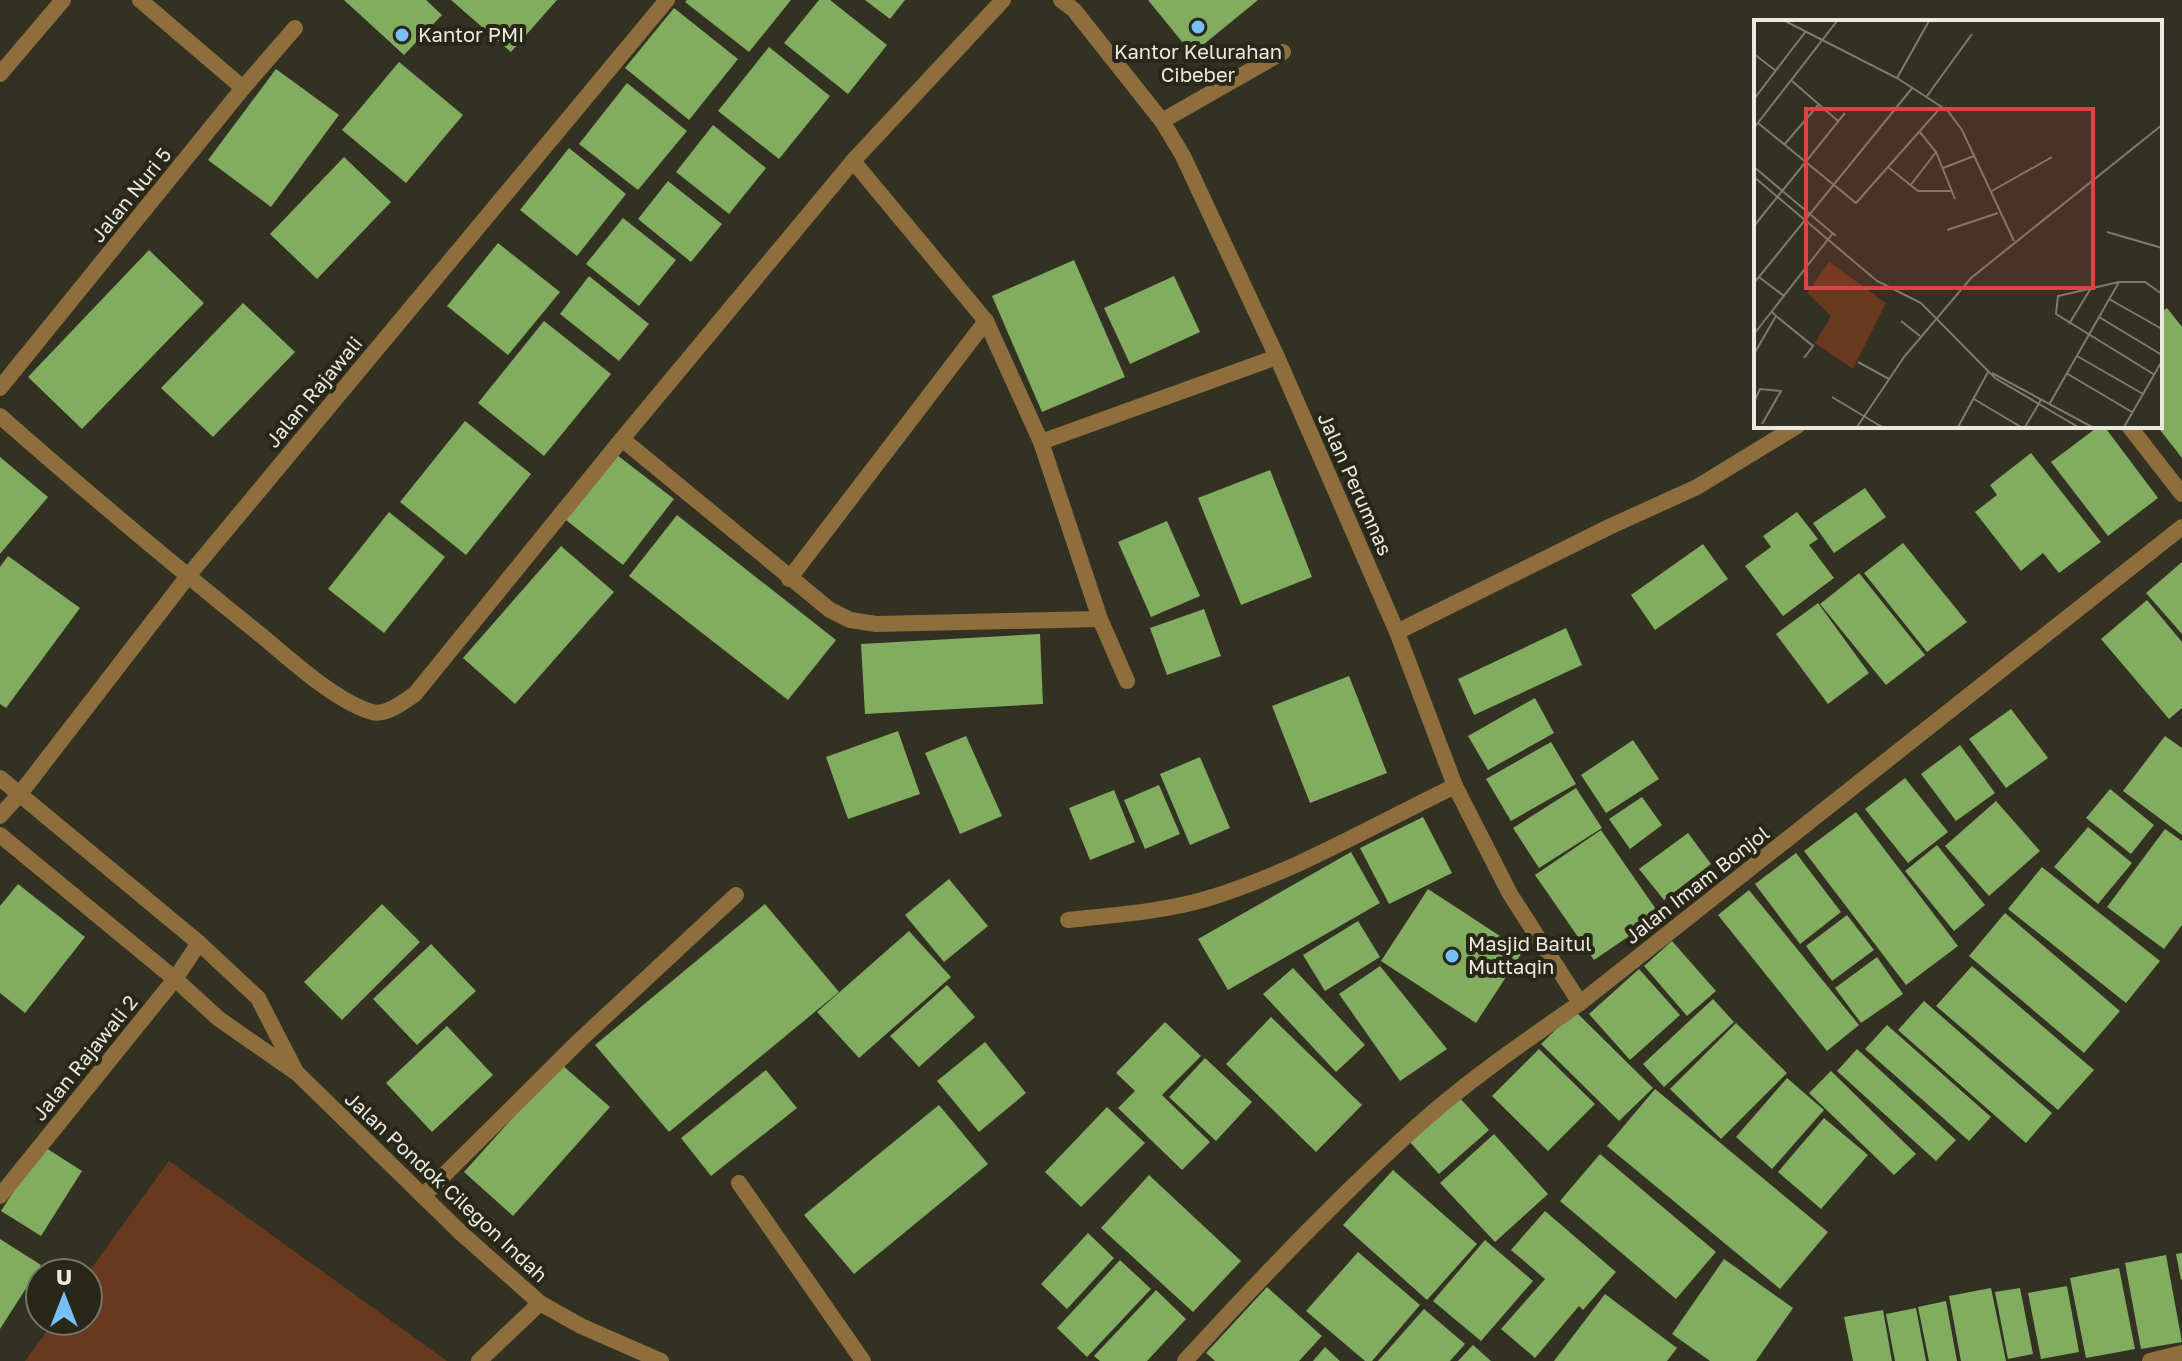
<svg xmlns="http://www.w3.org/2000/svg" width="2182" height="1361" viewBox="0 0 2182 1361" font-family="'Golos Text',sans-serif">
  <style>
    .green { fill: #68391e }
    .building { fill: #82ac60 }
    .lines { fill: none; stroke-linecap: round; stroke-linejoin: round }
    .service { stroke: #8e6e3c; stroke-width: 16 }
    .minor { stroke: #8e6e3c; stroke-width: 16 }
    .tertiary { stroke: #8e6e3c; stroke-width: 16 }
    .poi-dot { fill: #77bff7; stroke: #282718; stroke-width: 3 }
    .labels { text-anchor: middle; stroke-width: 8; stroke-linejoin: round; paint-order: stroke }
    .poi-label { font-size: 20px; fill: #eaeae0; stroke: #282718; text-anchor: start }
    .street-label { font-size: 20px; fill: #eaeae0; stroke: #282718 }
    .inset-road { fill: none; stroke: #7c7b6e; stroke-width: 2 }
    .view { fill: #d94544; fill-opacity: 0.15; stroke: #d94544; stroke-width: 4 }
    .inset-edge { fill: none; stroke: #eaeae0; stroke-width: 4 }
  </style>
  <rect width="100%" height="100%" fill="#323122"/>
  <path class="green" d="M169,1161L447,1361H25L54,1321H88V1273Z"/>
  <g class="building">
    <path d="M344,0H426L442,15L404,55Z"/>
    <path d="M451,0H557L511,52Z"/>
    <path d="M687,0H791L749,52L685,2Z"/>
    <path d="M819,0H830L887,45L848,94L784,43Z"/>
    <path d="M865,0H905L890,19Z"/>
    <path d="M1148,0H1258L1192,54Z"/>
    <path d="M674,8L738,59L689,120L625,68Z"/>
    <path d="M769,47L830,96L779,159L718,111Z"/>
    <path d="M399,62L463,115L406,183L342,130Z"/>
    <path d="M276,69L339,115L271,207L208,160Z"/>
    <path d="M627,83L687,131L638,190L579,144Z"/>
    <path d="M713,125L766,168L729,214L676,172Z"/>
    <path d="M569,148L626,194L577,256L520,210Z"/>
    <path d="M344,157L391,202L317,279L270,234Z"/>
    <path d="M668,181L722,224L691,262L638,219Z"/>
    <path d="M623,218L676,260L639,306L586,264Z"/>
    <path d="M498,243L560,292L508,355L447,306Z"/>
    <path d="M149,250L204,303L82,429L28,377Z"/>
    <path d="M1074,260L1125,377L1042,412L992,296Z"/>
    <path d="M589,276L649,324L619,361L560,314Z"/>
    <path d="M1174,276L1200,332L1130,364L1104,308Z"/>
    <path d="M243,303L295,352L213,437L161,388Z"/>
    <path d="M2167,308L2182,327V458L2157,426H2160V313Z"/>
    <path d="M544,321L611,374L544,456L478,403Z"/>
    <path d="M465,421L531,474L466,555L400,502Z"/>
    <path d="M2099,426H2104L2158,498L2108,536L2051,462Z"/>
    <path d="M2031,453L2101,542L2059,573L2043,553L2021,571L1975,512L1997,495L1990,485Z"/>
    <path d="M617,455L674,499L623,565L566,520Z"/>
    <path d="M0,457L48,497L0,554Z"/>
    <path d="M1270,470L1312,577L1241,605L1198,498Z"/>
    <path d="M1865,488L1886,517L1834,553L1813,523Z"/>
    <path d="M389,512L445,557L384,633L328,589Z"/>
    <path d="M1797,512L1818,539L1809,545L1834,578L1783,616L1745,566L1771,547L1763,536Z"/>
    <path d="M677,515L836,640L788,700L629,576Z"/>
    <path d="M1167,521L1200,596L1151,617L1118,542Z"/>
    <path d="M1903,543L1967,622L1927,652L1864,573Z"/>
    <path d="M1703,544L1728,579L1655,630L1631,595Z"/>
    <path d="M561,546L614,592L515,704L463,658Z"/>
    <path d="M8,556L80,608L6,708L0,704V567Z"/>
    <path d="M2182,562V634L2146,593Z"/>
    <path d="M1859,573L1925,655L1886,685L1820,604Z"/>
    <path d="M2147,600L2182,642V708L2169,719L2101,639Z"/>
    <path d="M1818,603L1869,673L1828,704L1776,634Z"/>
    <path d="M1204,609L1221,656L1167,675L1150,628Z"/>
    <path d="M1566,628L1582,665L1474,715L1458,679Z"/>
    <path d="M1040,634L1043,704L865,714L861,644Z"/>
    <path d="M1349,676L1387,773L1310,803L1272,706Z"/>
    <path d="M1535,698L1554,733L1488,770L1468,736Z"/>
    <path d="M2011,709L2048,758L2006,788L1969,739Z"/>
    <path d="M898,731L920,794L848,819L826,757Z"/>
    <path d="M966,736L1002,816L960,834L925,753Z"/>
    <path d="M2165,736L2182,748V835L2123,791Z"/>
    <path d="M1633,740L1659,779L1606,813L1581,775Z"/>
    <path d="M1551,742L1576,784L1511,821L1486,779Z"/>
    <path d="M1960,745L1995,793L1956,821L1921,774Z"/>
    <path d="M1200,757L1230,828L1190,845L1160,774Z"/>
    <path d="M1905,778L1948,832L1908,863L1865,809Z"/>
    <path d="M1159,785L1180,834L1145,849L1124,800Z"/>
    <path d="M1576,788L1602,828L1539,868L1513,828Z"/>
    <path d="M2110,789L2154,825L2131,854L2086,818Z"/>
    <path d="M1114,790L1135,842L1090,860L1069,808Z"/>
    <path d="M1642,797L1662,825L1630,849L1609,819Z"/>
    <path d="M1996,801L2040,851L1989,896L1945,846Z"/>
    <path d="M1856,812L1958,946L1906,985L1804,851Z"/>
    <path d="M1423,817L1452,873L1389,904L1360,848Z"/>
    <path d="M2088,827L2132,863L2098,904L2054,867Z"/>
    <path d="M2165,829L2182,841V925L2164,949L2107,907Z"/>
    <path d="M1601,830L1660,915L1594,960L1535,875Z"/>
    <path d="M1688,833L1711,864L1664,900L1639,869Z"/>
    <path d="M1937,845L1985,905L1954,931L1905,871Z"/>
    <path d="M1351,852L1380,903L1228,990L1198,939Z"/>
    <path d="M1796,853L1841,912L1800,944L1755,884Z"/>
    <path d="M2042,867L2160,961L2126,1003L2008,909Z"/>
    <path d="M949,879L988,926L944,962L905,915Z"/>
    <path d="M18,884L85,937L25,1013L0,993V906Z"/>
    <path d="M1428,889L1523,951L1476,1023L1381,961Z"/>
    <path d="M1749,890L1859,1025L1827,1051L1718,915Z"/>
    <path d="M382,904L420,942L342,1020L304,982Z"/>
    <path d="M765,904L839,992L669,1132L595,1045Z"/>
    <path d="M2005,913L2120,1011L2084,1053L1969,956Z"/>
    <path d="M1847,915L1874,950L1832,981L1806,946Z"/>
    <path d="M1358,921L1380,957L1325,991L1303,955Z"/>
    <path d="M909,931L951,977L859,1058L817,1012Z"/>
    <path d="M1672,941L1716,991L1687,1016L1644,966Z"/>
    <path d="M431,944L476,991L417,1045L373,999Z"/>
    <path d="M1877,957L1903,994L1861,1023L1835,988Z"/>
    <path d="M1380,966L1447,1049L1400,1081L1339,994Z"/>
    <path d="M1972,966L2094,1070L2058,1110L1936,1006Z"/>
    <path d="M1293,968L1365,1045L1336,1072L1263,994Z"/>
    <path d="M1639,969L1680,1015L1630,1060L1589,1014Z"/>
    <path d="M947,985L975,1017L919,1067L890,1036Z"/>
    <path d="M1713,999L1734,1022L1664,1087L1643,1064Z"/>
    <path d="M1924,1001L2052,1113L2026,1143L1898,1030Z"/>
    <path d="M1575,1011L1653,1088L1619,1121L1541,1044Z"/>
    <path d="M1271,1017L1362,1105L1316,1152L1226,1064Z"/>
    <path d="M1165,1022L1201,1056L1162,1095L1210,1142L1182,1170L1118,1108L1135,1091L1116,1073Z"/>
    <path d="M1736,1023L1787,1073L1721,1139L1670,1089Z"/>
    <path d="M1887,1025L1991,1117L1969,1141L1865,1049Z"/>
    <path d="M447,1026L493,1075L432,1132L386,1083Z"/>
    <path d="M985,1042L1026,1093L979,1132L937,1081Z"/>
    <path d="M1539,1049L1595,1104L1548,1151L1492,1096Z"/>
    <path d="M1857,1049L1956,1140L1936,1161L1837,1071Z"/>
    <path d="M1205,1058L1252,1102L1216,1141L1169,1097Z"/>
    <path d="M561,1064L610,1107L513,1216L464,1172Z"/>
    <path d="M766,1070L797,1108L711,1176L681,1138Z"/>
    <path d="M1831,1071L1916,1154L1894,1175L1809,1093Z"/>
    <path d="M1787,1078L1824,1110L1772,1169L1736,1137Z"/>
    <path d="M1655,1089L1828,1232L1780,1289L1607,1146Z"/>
    <path d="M1458,1096L1489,1130L1439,1174L1408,1140Z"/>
    <path d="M939,1105L988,1164L854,1274L804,1215Z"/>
    <path d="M1107,1107L1145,1143L1081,1207L1045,1172Z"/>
    <path d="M1824,1118L1868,1155L1821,1209L1778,1172Z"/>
    <path d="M1494,1134L1548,1194L1495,1242L1440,1183Z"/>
    <path d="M43,1146L82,1171L41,1236L1,1211Z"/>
    <path d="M1600,1154L1716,1252L1676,1299L1560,1201Z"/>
    <path d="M1393,1170L1477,1244L1427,1300L1343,1225Z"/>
    <path d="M1149,1175L1241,1261L1193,1312L1101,1228Z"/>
    <path d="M1545,1211L1616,1272L1583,1310L1579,1306L1535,1358L1501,1329L1545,1279L1511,1250Z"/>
    <path d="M1088,1233L1114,1258L1067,1309L1041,1284Z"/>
    <path d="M0,1239L41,1265L0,1329Z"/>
    <path d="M1485,1240L1533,1281L1481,1341L1433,1301Z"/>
    <path d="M1358,1252L1420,1305L1372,1361H1365L1306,1311Z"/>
    <path d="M2182,1253V1279L2181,1280L2176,1254Z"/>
    <path d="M2166,1255L2182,1342L2141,1349L2125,1263Z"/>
    <path d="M1724,1259L1793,1308L1756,1361H1710L1672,1334Z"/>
    <path d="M1120,1260L1151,1289L1087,1357L1057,1328Z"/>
    <path d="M2119,1268L2135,1349L2086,1358L2070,1278Z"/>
    <path d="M2067,1286L2079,1352L2041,1359L2028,1293Z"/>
    <path d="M1267,1287L1322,1336L1299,1361H1215L1206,1353Z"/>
    <path d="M1991,1288L2006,1361H1961L1949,1296Z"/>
    <path d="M2020,1288L2033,1354L2008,1359L1995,1292Z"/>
    <path d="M1156,1290L1186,1319L1147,1361H1100L1094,1356Z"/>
    <path d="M1605,1294L1677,1348L1667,1361H1554Z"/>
    <path d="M1946,1301L1957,1361H1929L1918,1307Z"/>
    <path d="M1916,1308L1926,1361H1895L1886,1314Z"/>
    <path d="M1424,1309L1465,1344L1450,1361H1378Z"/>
    <path d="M1883,1310L1892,1361H1853L1844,1317Z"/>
    <path d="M1473,1345L1491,1361H1458Z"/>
    <path d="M1325,1347L1340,1361H1313Z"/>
  </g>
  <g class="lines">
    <g class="service">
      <path d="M1162,121L1283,52"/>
      <path d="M739,1183L863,1361"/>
      <path d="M423,1196L580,1040L736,895"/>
      <path d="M479,1361L540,1303"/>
    </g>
    <g class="minor">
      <path d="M140,0L243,88"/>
      <path d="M1061,0L1074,10L1162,121L1183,156L1277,357L1397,632L1455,786L1510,894L1580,1003"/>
      <path d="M0,74L63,0"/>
      <path d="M853,161L986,321L1041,442L1100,619L1127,681"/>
      <path d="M0,388L243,88L295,28"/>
      <path d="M0,416C84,490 170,562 257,632C288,657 334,701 372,712C386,716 403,702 415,694L622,439L853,161L1003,0"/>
      <path d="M2129,426L2182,494"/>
      <path d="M622,439L830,610L850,620L876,624L1100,619"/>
      <path d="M1041,442L1277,357"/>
      <path d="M789,579L986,321"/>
      <path d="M1397,632L1609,527L1697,487L1797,426"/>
      <path d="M0,816L19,795L188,576L667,0"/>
      <path d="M1068,920C1114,915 1161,912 1206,899C1293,873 1374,825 1455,786"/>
      <path d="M0,1196L175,979L199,943"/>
      <path d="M1185,1361C1259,1280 1335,1200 1416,1127C1467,1081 1524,1042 1580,1003L2182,527"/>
      <path d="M2150,1361L2182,1353"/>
    </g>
    <g class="tertiary">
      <path d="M0,778L199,943L258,998L296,1072"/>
      <path d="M0,835L175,979L219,1019L298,1074L461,1233L540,1303L581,1326L661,1361"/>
    </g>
  </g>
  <g class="poi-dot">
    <circle cx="1198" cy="27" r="8"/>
    <circle cx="402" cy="35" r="8"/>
    <circle cx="1452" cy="956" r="8"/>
  </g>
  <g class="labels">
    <g class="poi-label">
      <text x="418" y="42">Kantor PMI</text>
      <text x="1198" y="59" text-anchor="middle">Kantor Kelurahan<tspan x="1198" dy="23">Cibeber</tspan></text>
      <text x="1468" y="951">Masjid Baitul<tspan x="1468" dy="23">Muttaqin</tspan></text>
    </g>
    <g class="street-label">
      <text transform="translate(131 195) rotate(-51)" y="7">Jalan Nuri 5</text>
      <text transform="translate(314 392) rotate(-50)" y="7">Jalan Rajawali</text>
      <text transform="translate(1355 484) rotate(66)" y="7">Jalan Perumnas</text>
      <text transform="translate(1697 885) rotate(-38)" y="7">Jalan Imam Bonjol</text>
      <text transform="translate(85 1058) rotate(-51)" y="7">Jalan Rajawali 2</text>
      <text transform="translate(446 1187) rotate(43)" y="7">Jalan Pondok Cilegon Indah</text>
    </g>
  </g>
  <g transform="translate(1754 20)">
    <rect width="408" height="408" fill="#323122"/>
    <path d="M75,242L132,283L99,349L61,323L77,296L53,273Z" fill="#68391e"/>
    <path class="inset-road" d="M31,1L143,58L194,91L208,110L260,221M0,34L22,51M143,58L175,1M38,61L84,101M173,76L218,14M0,79L52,11M4,103L102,183L188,86M0,108L83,1M165,111L182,132L201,179M30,125L65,84M0,147L82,216M134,147L164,171H197M189,148L220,136M0,157L123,261L167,283L241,358L324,407M156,166L182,132M236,172L298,137M0,206L91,93M193,210L244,193M353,212L408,228M5,257L30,276M365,262L304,276L302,294L401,355M0,263L159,67M355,279L408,309M22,296L59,326L50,338M345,297L408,335M147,301L166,316M315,304L337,268M0,314L79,213M0,334L22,296L18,292M323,336L389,374M104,342L135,359M238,353L338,407M312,353L378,392M78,377L128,407M220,379L267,407M0,382L6,369L27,371L8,404M296,383L365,262H391L408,274M103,407L150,337L217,258L408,105M204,407L234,352M271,407L287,380M370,407L408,341"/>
    <path class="view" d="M52,89H339V268H52Z"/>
    <rect width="408" height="408" class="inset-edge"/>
  </g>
  <g transform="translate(64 1297)"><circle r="38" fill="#282718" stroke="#767568" stroke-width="2"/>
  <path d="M0-6L14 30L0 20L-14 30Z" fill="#77bff7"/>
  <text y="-12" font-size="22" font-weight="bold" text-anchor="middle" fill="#eaeae0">U</text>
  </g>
</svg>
